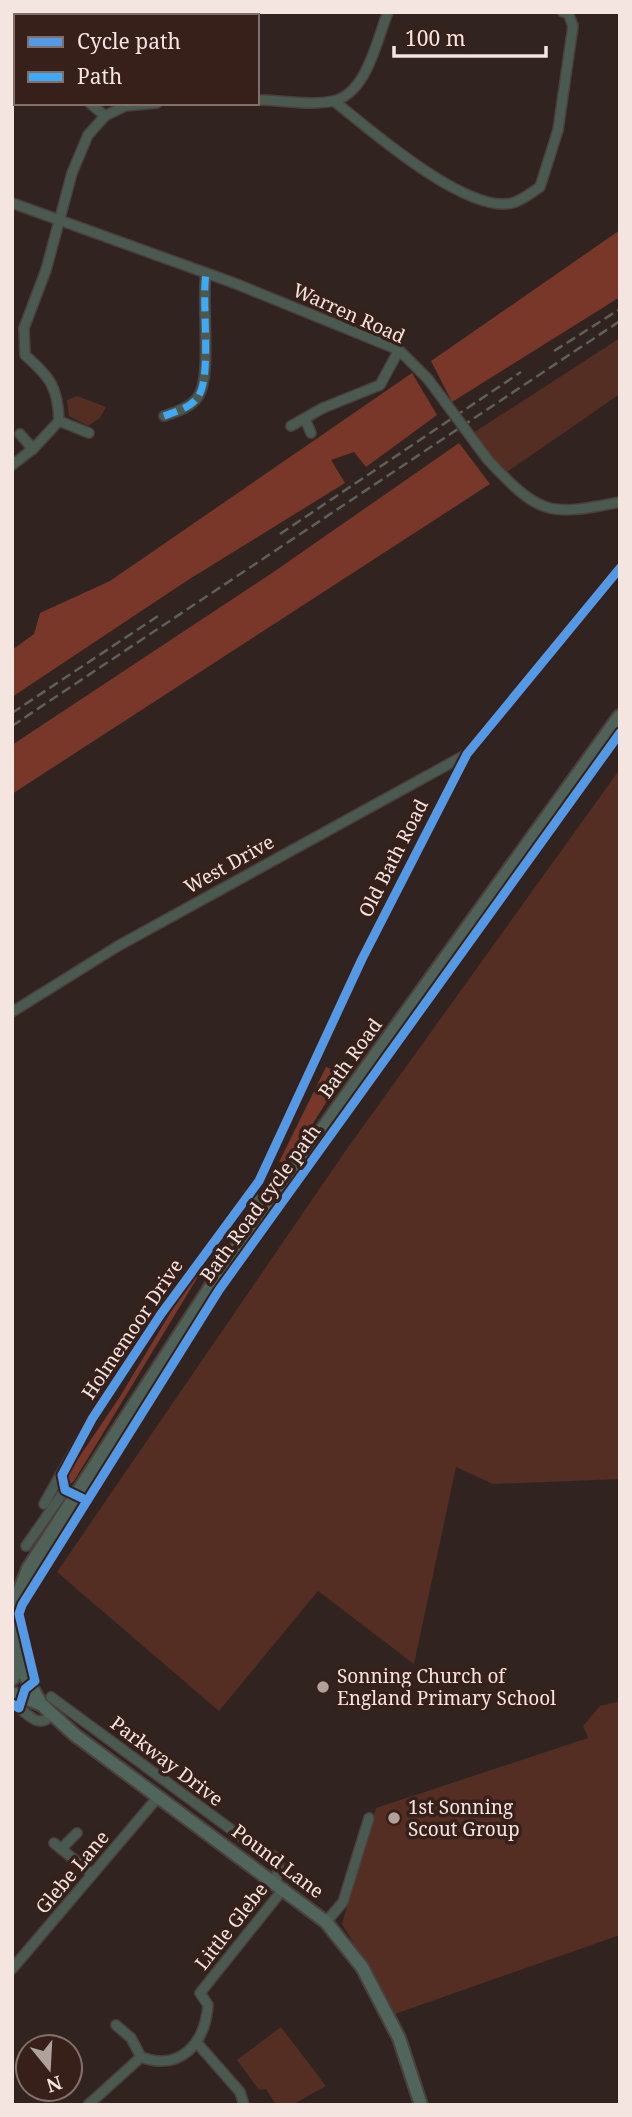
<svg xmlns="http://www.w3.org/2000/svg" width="632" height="2117" viewBox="0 0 632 2117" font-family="'Noto Serif',serif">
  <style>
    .green { fill: #542d23 }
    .forest { fill: #783729 }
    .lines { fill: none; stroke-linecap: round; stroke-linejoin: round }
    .street-casing { stroke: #4b403d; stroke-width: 12 }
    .secondary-casing { stroke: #4b403d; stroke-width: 16 }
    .primary-casing { stroke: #4b403d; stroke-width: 18 }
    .street { stroke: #4b5a51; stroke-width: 9 }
    .secondary { stroke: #50655b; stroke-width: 12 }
    .primary { stroke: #506157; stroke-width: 14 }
    .rail { stroke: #5f605b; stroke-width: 2.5; stroke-dasharray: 10 5; stroke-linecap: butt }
    .street-bridge-casing { stroke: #4b403d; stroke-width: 12; stroke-linecap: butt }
    .street-bridge { stroke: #4b5a51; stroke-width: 9 }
    .quiet { stroke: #3fa9f5; stroke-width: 7; stroke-dasharray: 14 7; stroke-linecap: butt }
    .cycleway-casing { stroke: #37201a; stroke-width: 13 }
    .cycleway { stroke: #5399e6; stroke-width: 9 }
    .poi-dot { fill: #b0a19d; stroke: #37201a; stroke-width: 2.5 }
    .labels { text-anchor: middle; stroke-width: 7; stroke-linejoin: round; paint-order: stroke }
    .street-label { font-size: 19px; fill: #f5e5e1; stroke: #37201a }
    .poi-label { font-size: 19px; fill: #f5e5e1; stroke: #37201a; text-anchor: start }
  </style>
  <rect width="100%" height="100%" fill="#312420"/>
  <g class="green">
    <path d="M620,338V394L504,474L473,433Z"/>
    <path d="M77,396L106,407L100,418L88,426L69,416L67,400Z"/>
    <path d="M620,769V1479L493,1484L456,1467L414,1664L318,1591L219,1711L57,1572L344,1153Z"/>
    <path d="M620,1701V1935L395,2014L342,1924L376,1808L588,1738L583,1726L600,1706Z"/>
    <path d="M281,2027L326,2086L292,2105H276L266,2089L259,2090L237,2060Z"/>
  </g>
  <g class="forest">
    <path d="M620,230V297L452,402L431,361Z"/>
    <path d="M412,373L437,415L366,467L354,452L331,460L345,483L188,580L12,697V650L34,634L40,613L110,581Z"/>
    <path d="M459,443L490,484L12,794V745L272,573Z"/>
    <path d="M326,1067L344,1074L288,1163L279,1162Z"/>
    <path d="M239,1209L74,1481L51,1499L121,1395L232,1210Z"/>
  </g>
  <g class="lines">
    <defs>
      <g id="street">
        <path d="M74,16V12"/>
        <path d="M257,100C281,100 310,106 333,101C367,94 377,39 388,12"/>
        <path d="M334,101C369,129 466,214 512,203C521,201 532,192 540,187L558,130L573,26L568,13L563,12"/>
        <path d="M90,103L105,116"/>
        <path d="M12,203L234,283L399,350L428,379"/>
        <path d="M164,416C175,412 190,408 197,398C213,379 201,303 206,274"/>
        <path d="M305,419L311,433"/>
        <path d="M59,421L89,433"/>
        <path d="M291,426L323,408L380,385L399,350"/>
        <path d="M20,434L33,449"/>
        <path d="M488,460C539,514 547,517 620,502"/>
        <path d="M12,465L33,449L59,421C58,387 50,377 25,355L24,328L46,270L72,173L88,135L105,116L125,106L157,103"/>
        <path d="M12,1012L118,946L467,754"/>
        <path d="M248,1194L265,1208"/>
        <path d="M44,1504L92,1419L161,1314L259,1181L362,959L467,754L620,568"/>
        <path d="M26,1546L65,1490L62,1475"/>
        <path d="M51,1697L251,1844L279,1859L276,1882"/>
        <path d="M12,1704C28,1711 36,1731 52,1715"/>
        <path d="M54,1843L92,1874"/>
        <path d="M61,1849L77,1833"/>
        <path d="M326,1922L343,1902L369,1818"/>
        <path d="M12,1969L158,1797"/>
        <path d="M116,2025L131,2038L141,2057C182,2072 205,2042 208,2005L200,1993L284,1888"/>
        <path d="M198,2044L240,2092L244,2105"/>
        <path d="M88,2105L141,2057"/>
      </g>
      <g id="secondary">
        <path d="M18,1663L41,1704L75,1735L326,1922L362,1967L399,2038L421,2105"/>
        <path d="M12,1693L40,1704"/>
      </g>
      <g id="primary">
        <path d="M12,1613L29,1569L229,1260L620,717"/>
        <path d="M12,1626L18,1663L12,1678"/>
      </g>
    </defs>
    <use href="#street" class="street-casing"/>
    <use href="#secondary" class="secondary-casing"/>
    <use href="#primary" class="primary-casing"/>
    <use href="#street" class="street"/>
    <use href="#secondary" class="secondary"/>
    <use href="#primary" class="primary"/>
    <g class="rail">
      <path d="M554,351L620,309"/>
      <path d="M280,534L521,372"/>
      <path d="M12,713L161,614"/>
      <path d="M12,726L620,321"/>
    </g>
    <defs>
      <path id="street-bridge" d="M428,379L488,460"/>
    </defs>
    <use href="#street-bridge" class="street-bridge-casing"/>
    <use href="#street-bridge" class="street-bridge"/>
    <path class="quiet" d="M164,416C175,412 190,408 197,398C213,379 201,303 206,274"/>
    <defs>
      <g id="cycleway">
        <path d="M86,1500L65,1490L62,1475L92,1419L161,1314L259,1181L362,959L467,754L620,568"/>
        <path d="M12,1704L19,1708L25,1689L35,1681L19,1614L22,1605L219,1290L620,733"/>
      </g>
    </defs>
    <use href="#cycleway" class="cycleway-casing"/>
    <use href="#cycleway" class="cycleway"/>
  </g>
  <g class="poi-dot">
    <circle cx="323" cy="1687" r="7"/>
    <circle cx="394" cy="1818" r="7"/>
  </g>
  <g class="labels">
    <g class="street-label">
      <text transform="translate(349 313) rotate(24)" y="7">Warren Road</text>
      <text transform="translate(393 858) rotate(-63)" y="7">Old Bath Road</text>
      <text transform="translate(229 864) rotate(-29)" y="7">West Drive</text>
      <text transform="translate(350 1058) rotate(-54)" y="7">Bath Road</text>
      <text transform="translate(260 1203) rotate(-54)" y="7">Bath Road cycle path</text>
      <text transform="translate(132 1329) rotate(-56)" y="7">Holmemoor Drive</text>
      <text transform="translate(167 1761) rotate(37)" y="7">Parkway Drive</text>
      <text transform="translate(278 1861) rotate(37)" y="7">Pound Lane</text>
      <text transform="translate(72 1872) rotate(-50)" y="7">Glebe Lane</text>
      <text transform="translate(231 1926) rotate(-52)" y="7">Little Glebe</text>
    </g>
    <g class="poi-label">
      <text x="337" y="1683">Sonning Church of<tspan x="337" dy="22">England Primary School</tspan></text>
      <text x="408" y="1814">1st Sonning<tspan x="408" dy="22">Scout Group</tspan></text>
    </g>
  </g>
  <rect width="632" height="2117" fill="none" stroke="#f5e5e1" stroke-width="28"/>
  <rect x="14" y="14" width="245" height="91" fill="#37201a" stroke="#836f6a" stroke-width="2"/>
  <rect x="28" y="37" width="35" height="10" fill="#5399e6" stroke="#836f6a" stroke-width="2"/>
  <text x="77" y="49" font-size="21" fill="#f5e5e1">Cycle path</text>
  <rect x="28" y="72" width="35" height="10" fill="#3fa9f5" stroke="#836f6a" stroke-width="2"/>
  <text x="77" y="84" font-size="21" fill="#f5e5e1">Path</text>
  <g transform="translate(49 2068) rotate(162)"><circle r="33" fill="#37201a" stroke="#836f6a" stroke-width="2"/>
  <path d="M0-5L12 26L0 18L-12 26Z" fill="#b0a19d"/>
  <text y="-10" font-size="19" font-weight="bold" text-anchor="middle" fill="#f5e5e1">N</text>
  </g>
  <path d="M394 46v10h152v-10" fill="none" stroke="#f5e5e1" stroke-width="3.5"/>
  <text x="405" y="46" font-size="21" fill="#f5e5e1" stroke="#37201a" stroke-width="5" paint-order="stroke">100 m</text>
</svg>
